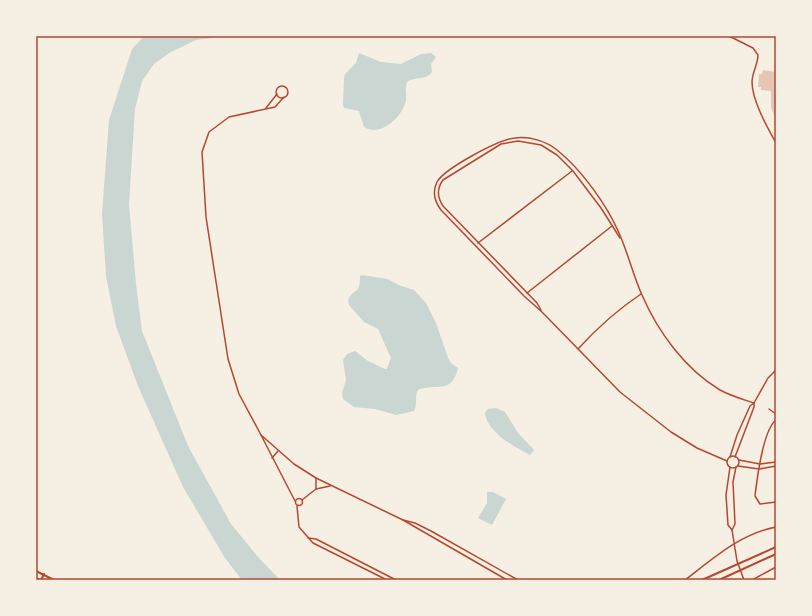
<svg xmlns="http://www.w3.org/2000/svg" width="812" height="616" viewBox="0 0 812 616" font-family="Georgia,serif">
  <style>
    .water { fill: #c9d6d2 }
    .building { fill: #e6c5b7 }
    .lines { fill: none; stroke-linecap: round; stroke-linejoin: round }
    .minor { stroke: #b5482f; stroke-width: 1.5 }
    .secondary { stroke: #b5482f; stroke-width: 2 }
    .neatline { fill: none; stroke: #b5482f; stroke-width: 1.5 }
  </style>
  <rect width="100%" height="100%" fill="#f6efe4"/>
  <g class="water">
    <path d="M144,36H227L196,40L169,53L154,64L142,81L135,109L129,204L136,284L142,331L188,446L231,524L258,557L280,580H242L225,558L183,487L138,386L116,326L106,276L102,214L109,120L132,49Z"/>
    <path d="M359,53L381,62L401,64L421,54L431,53L436,57L431,64L432,72C425,81 416,76 407,82C404,89 408,97 405,104C400,118 381,137 364,127L359,111L344,108L343,105L344,78L345,74L356,63Z"/>
    <path d="M362,275L387,279L401,286L414,290L426,303L436,323L448,358L451,363L458,368C451,396 436,382 418,390C414,396 418,404 414,411L396,415L375,409L354,407L343,399L342,393L346,380L343,360L347,354L355,351L368,361L385,369H387L391,358L378,329L364,322L349,305L348,300C354,287 360,296 360,276Z"/>
    <path d="M496,408L505,412L518,433L534,450L530,455C514,447 487,432 485,413L488,409Z"/>
    <path d="M487,492H493L506,499L492,525L478,518L487,503Z"/>
  </g>
  <path class="building" d="M763,70L776,72V120L771,107V91L761,90V87H758L759,74H762Z"/>
  <g class="lines">
    <g class="minor">
      <path d="M729,36L753,48L758,55C758,64 752,73 752,82C752,100 767,127 776,143"/>
      <circle cx="282" cy="92" r="6"/>
      <path d="M266,108L277,94"/>
      <path d="M478,243L572,171"/>
      <path d="M527,293L612,226"/>
      <path d="M541,310L537,303L443,206C437,197 437,188 443,180L501,144L518,141L541,145L557,155L573,171L601,208L620,238"/>
      <path d="M578,349C598,327 617,310 641,294"/>
      <path d="M769,409L776,414"/>
      <path d="M776,420C763,430 757,479 755,496L760,504L776,502"/>
      <path d="M261,435L239,394L228,359L206,217L202,152L209,132L229,117L275,107L284,97"/>
      <circle cx="733" cy="462" r="6"/>
      <path d="M730,457L737,435L750,406L754,403L768,378L776,370"/>
      <path d="M735,457L754,407V403"/>
      <path d="M272,458L278,451"/>
      <path d="M739,460L760,464L776,462"/>
      <path d="M727,461L697,448L671,432L620,392L542,312L524,296L441,210C435,202 432,192 437,182C444,169 499,139 515,138C529,136 546,141 557,150C581,169 607,205 619,233C628,253 633,275 642,295C658,332 685,369 720,390C731,396 742,399 754,403"/>
      <path d="M738,466L759,469L776,466"/>
      <path d="M730,467L726,495L728,525L732,530L737,561L744,580"/>
      <path d="M316,478V489"/>
      <circle cx="299" cy="502" r="3.5"/>
      <path d="M302,500L316,489L330,486"/>
      <path d="M295,501L261,435L294,464L316,478L403,520L507,580"/>
      <path d="M297,506L299,527L313,543L387,580"/>
      <path d="M403,520L415,523L431,531L518,580"/>
      <path d="M732,530L735,524L733,482L736,467"/>
      <path d="M308,538L316,539L396,580"/>
      <path d="M685,580C714,558 740,534 776,527"/>
      <path d="M752,580L776,567"/>
    </g>
    <g class="secondary">
      <path d="M36,571L54,580"/>
      <path d="M36,578L40,580"/>
      <path d="M41,580L44,574"/>
      <path d="M702,580L776,547"/>
      <path d="M719,580L776,554"/>
    </g>
  </g>
  <rect width="812" height="616" fill="none" stroke="#f6efe4" stroke-width="74"/>
  <rect x="37" y="37" width="738" height="542" class="neatline"/>
</svg>
